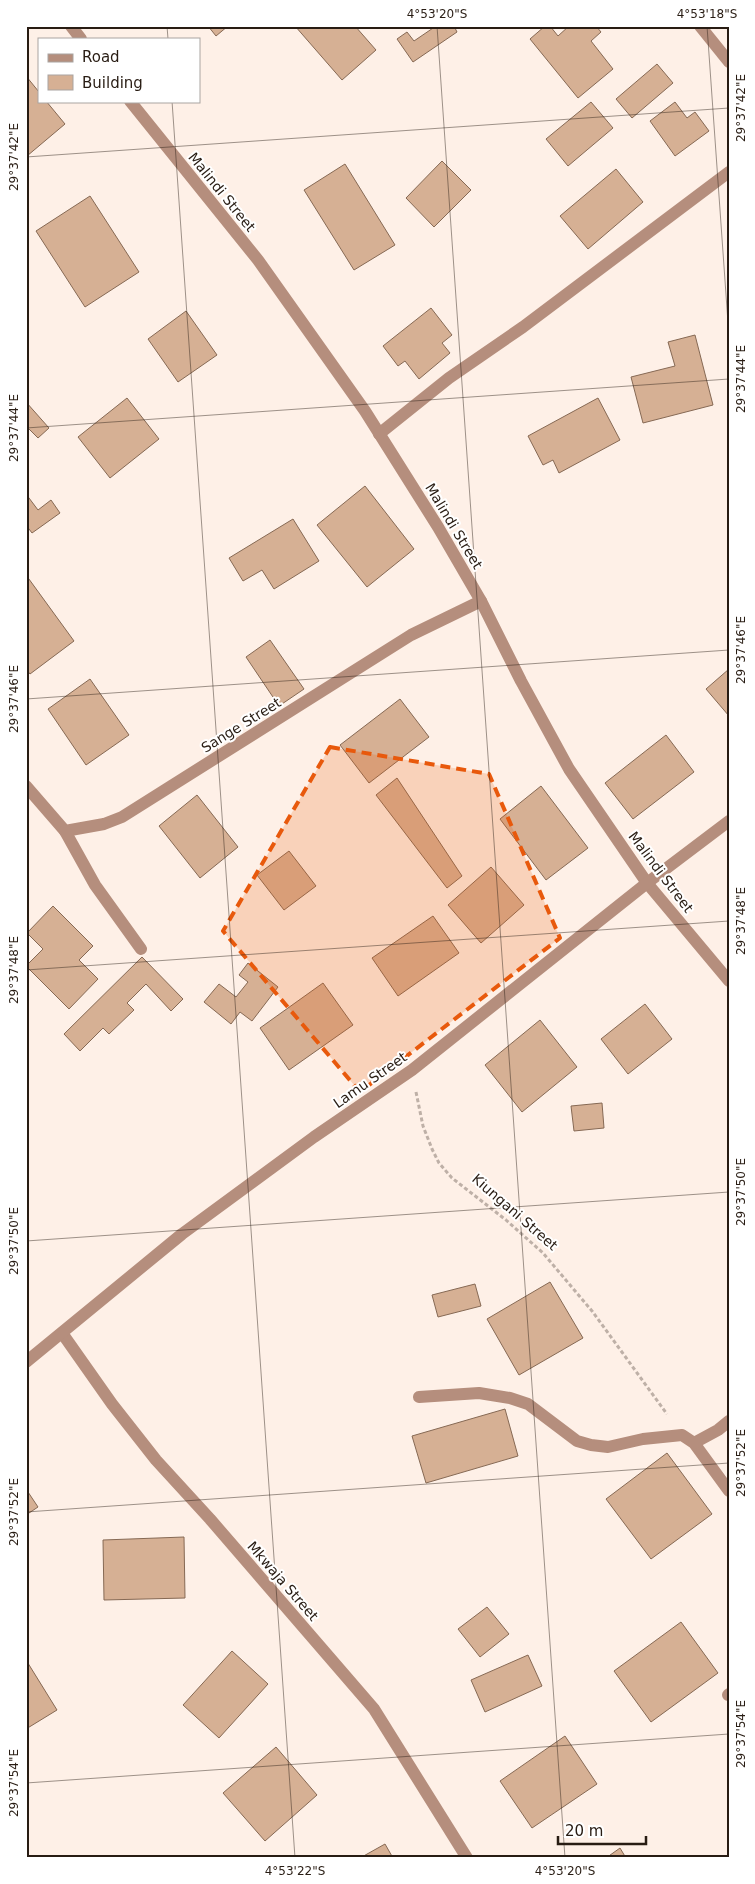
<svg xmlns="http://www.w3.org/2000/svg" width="755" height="1884" viewBox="0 0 755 1884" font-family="'DejaVu Sans',sans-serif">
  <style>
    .building { fill: #d6b094; stroke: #866954 }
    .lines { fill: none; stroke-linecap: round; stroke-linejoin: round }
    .path { stroke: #beb0a7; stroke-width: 3; stroke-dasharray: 4 2.5; stroke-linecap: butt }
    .minor { stroke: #b58e7d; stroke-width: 12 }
    .marked { fill: #e8590c; fill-opacity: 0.2; stroke: #e8590c; stroke-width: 4; stroke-dasharray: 10 6; stroke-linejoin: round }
    .ticks { fill: none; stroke: #281c13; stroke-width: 1; stroke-opacity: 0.45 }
    .labels { text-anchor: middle; stroke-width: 4; stroke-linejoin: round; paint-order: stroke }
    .street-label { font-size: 14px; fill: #281c13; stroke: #fff }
    .neatline { fill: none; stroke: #281c13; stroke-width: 2 }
    .ticks-label { font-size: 12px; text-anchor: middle; fill: #281c13 }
  </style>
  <rect width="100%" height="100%" fill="#fef0e7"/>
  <g class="building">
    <path d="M208,26H228L216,36Z"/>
    <path d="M295,26H355L376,50L342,80Z"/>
    <path d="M436,26H454L457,32L413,62L397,39L407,32L414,41Z"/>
    <path d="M545,26H550L558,36L569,26H596L601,32L591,41L613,69L578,98L530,39Z"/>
    <path d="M657,64L673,83L632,118L616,99Z"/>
    <path d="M26,76L39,92V101H46L65,124L27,156Z"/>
    <path d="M591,102L613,128L568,166L546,139Z"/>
    <path d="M675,102L687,118L695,112L709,131L675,156L650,121Z"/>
    <path d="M442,161L471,190L434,227L406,198Z"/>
    <path d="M345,164L395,245L354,270L304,190Z"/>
    <path d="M616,169L643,202L588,249L560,216Z"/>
    <path d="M90,196L139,272L85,307L36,231Z"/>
    <path d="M431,308L452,335L442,343L450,353L419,379L405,361L398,366L383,346Z"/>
    <path d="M186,311L217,355L178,382L148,339Z"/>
    <path d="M695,335L713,405L643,423L631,377L675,366L668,342Z"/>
    <path d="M127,398L159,439L110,478L78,437Z"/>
    <path d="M598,398L620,440L559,473L553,460L543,465L528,436Z"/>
    <path d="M26,402L49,428L38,438L28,428L26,430Z"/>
    <path d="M365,486L414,549L367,587L317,525Z"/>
    <path d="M26,494L38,510L51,500L60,513L32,533L26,525Z"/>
    <path d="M293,519L319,561L274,589L262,570L243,581L229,558Z"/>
    <path d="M26,575L74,641L30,674L26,669Z"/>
    <path d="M270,640L304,689L279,706L246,657Z"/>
    <path d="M729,669V716L706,689Z"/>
    <path d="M90,679L129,735L86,765L48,709Z"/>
    <path d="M400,699L429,737L369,783L340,745Z"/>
    <path d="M666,735L694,772L633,819L605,783Z"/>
    <path d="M397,778L462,876L447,888L376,795Z"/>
    <path d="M541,786L588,848L546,880L500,819Z"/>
    <path d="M197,795L238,847L200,878L159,826Z"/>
    <path d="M289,851L316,886L284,910L257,875Z"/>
    <path d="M491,867L524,905L481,943L448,905Z"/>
    <path d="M53,906L93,946L79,960L98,979L69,1009L26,966L43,949L27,933Z"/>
    <path d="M433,916L459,953L398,996L372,958Z"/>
    <path d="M142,957L183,999L171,1011L146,984L127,1003L134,1010L109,1034L103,1028L80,1051L64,1034Z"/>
    <path d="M248,963L278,987L252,1021L240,1012L231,1024L204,1002L219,984L236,997L248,982L239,975Z"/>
    <path d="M323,983L353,1025L289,1070L260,1028Z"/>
    <path d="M645,1004L672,1039L628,1074L601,1039Z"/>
    <path d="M540,1020L577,1067L522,1112L485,1065Z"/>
    <path d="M602,1103L604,1128L574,1131L571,1106Z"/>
    <path d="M550,1282L583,1338L519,1375L487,1319Z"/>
    <path d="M475,1284L481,1306L438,1317L432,1295Z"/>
    <path d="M505,1409L518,1456L426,1483L412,1436Z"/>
    <path d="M667,1453L712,1514L651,1559L606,1499Z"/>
    <path d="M26,1489L38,1507L26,1515Z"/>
    <path d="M184,1537L185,1598L104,1600L103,1540Z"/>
    <path d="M487,1607L509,1634L480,1657L458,1629Z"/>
    <path d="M681,1622L718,1673L651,1722L614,1671Z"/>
    <path d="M232,1651L268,1684L219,1738L183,1705Z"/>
    <path d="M528,1655L542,1686L485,1712L471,1680Z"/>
    <path d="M26,1660L57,1710L26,1729Z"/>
    <path d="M565,1736L597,1784L532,1828L500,1781Z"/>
    <path d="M276,1747L317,1795L265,1841L223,1793Z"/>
    <path d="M385,1844L393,1858H360Z"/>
    <path d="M620,1848L626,1858H606Z"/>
  </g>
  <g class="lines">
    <path class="path" d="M416,1092L423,1126L432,1149L439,1163L452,1178L506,1220L543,1253L592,1311L667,1414"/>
    <g class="minor">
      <path d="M71,26L81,39"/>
      <path d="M700,26L729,62"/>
      <path d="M130,101L258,260L365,411L438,527L481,601L521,681L569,769L647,883L729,981"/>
      <path d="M379,434L449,378L523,327L729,172"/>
      <path d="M26,786L65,831L104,824L122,817L411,635L481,601"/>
      <path d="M65,831L95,885L141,949"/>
      <path d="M62,1333L112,1404L156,1460L210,1519L374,1709L467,1858"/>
      <path d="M26,1362L182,1234L314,1137L412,1070L647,883L729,821"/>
      <path d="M419,1397L479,1393L510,1398L528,1404L577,1441L591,1445L608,1447L643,1439L682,1435L694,1443L729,1491"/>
      <path d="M694,1443L718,1430L729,1421"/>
      <path d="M728,1695L729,1694"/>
    </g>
  </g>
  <path class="marked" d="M330,747L489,774L560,938L360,1092L223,931Z"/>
  <path class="ticks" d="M167,26L168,39M437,26L565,1858M707,26L729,337M172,101L295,1858M26,157L729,108M26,428L729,379M26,699L729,650M26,970L729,921M26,1241L729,1192M26,1512L729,1463M26,1783L729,1734"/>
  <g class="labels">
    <g class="street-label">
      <text transform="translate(222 192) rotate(51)" y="5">Malindi Street</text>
      <text transform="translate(454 526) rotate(59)" y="5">Malindi Street</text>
      <text transform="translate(241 725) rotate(-32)" y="5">Sange Street</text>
      <text transform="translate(661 872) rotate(53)" y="5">Malindi Street</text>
      <text transform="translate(370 1080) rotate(-35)" y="5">Lamu Street</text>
      <text transform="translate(515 1212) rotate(41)" y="5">Kiungani Street</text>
      <text transform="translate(283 1581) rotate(49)" y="5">Mkwaja Street</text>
    </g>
  </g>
  <rect width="755" height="1884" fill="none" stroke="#ffffff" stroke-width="55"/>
  <rect x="38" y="38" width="162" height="65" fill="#ffffff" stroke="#a9a4a1"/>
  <rect x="48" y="54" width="25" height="8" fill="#b58e7d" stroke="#a9a4a1"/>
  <text x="82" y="62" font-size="15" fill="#281c13">Road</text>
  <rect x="48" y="75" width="25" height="15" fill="#d6b094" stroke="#a9a4a1"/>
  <text x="82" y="88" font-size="15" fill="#281c13">Building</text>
  <path d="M558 1836v8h88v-8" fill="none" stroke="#281c13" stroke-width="2.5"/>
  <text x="565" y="1836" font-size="15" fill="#281c13" stroke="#ffffff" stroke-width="4" paint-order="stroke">20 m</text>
  <rect x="28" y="28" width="700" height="1828" class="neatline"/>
  <g class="ticks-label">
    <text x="437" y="18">4°53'20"S</text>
    <text x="707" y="18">4°53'18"S</text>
    <text transform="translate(741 108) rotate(-90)" y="4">29°37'42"E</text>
    <text transform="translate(14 157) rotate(-90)" y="4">29°37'42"E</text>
    <text transform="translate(741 379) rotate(-90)" y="4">29°37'44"E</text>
    <text transform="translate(14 428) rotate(-90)" y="4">29°37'44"E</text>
    <text transform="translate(741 650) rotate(-90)" y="4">29°37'46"E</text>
    <text transform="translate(14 699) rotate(-90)" y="4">29°37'46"E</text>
    <text transform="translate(741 921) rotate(-90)" y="4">29°37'48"E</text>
    <text transform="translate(14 970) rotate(-90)" y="4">29°37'48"E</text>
    <text transform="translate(741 1192) rotate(-90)" y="4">29°37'50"E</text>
    <text transform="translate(14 1241) rotate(-90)" y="4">29°37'50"E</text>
    <text transform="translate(741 1463) rotate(-90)" y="4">29°37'52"E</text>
    <text transform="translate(14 1512) rotate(-90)" y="4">29°37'52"E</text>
    <text transform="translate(741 1734) rotate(-90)" y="4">29°37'54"E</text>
    <text transform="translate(14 1783) rotate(-90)" y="4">29°37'54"E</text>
    <text x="295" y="1875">4°53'22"S</text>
    <text x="565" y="1875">4°53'20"S</text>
  </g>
</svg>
